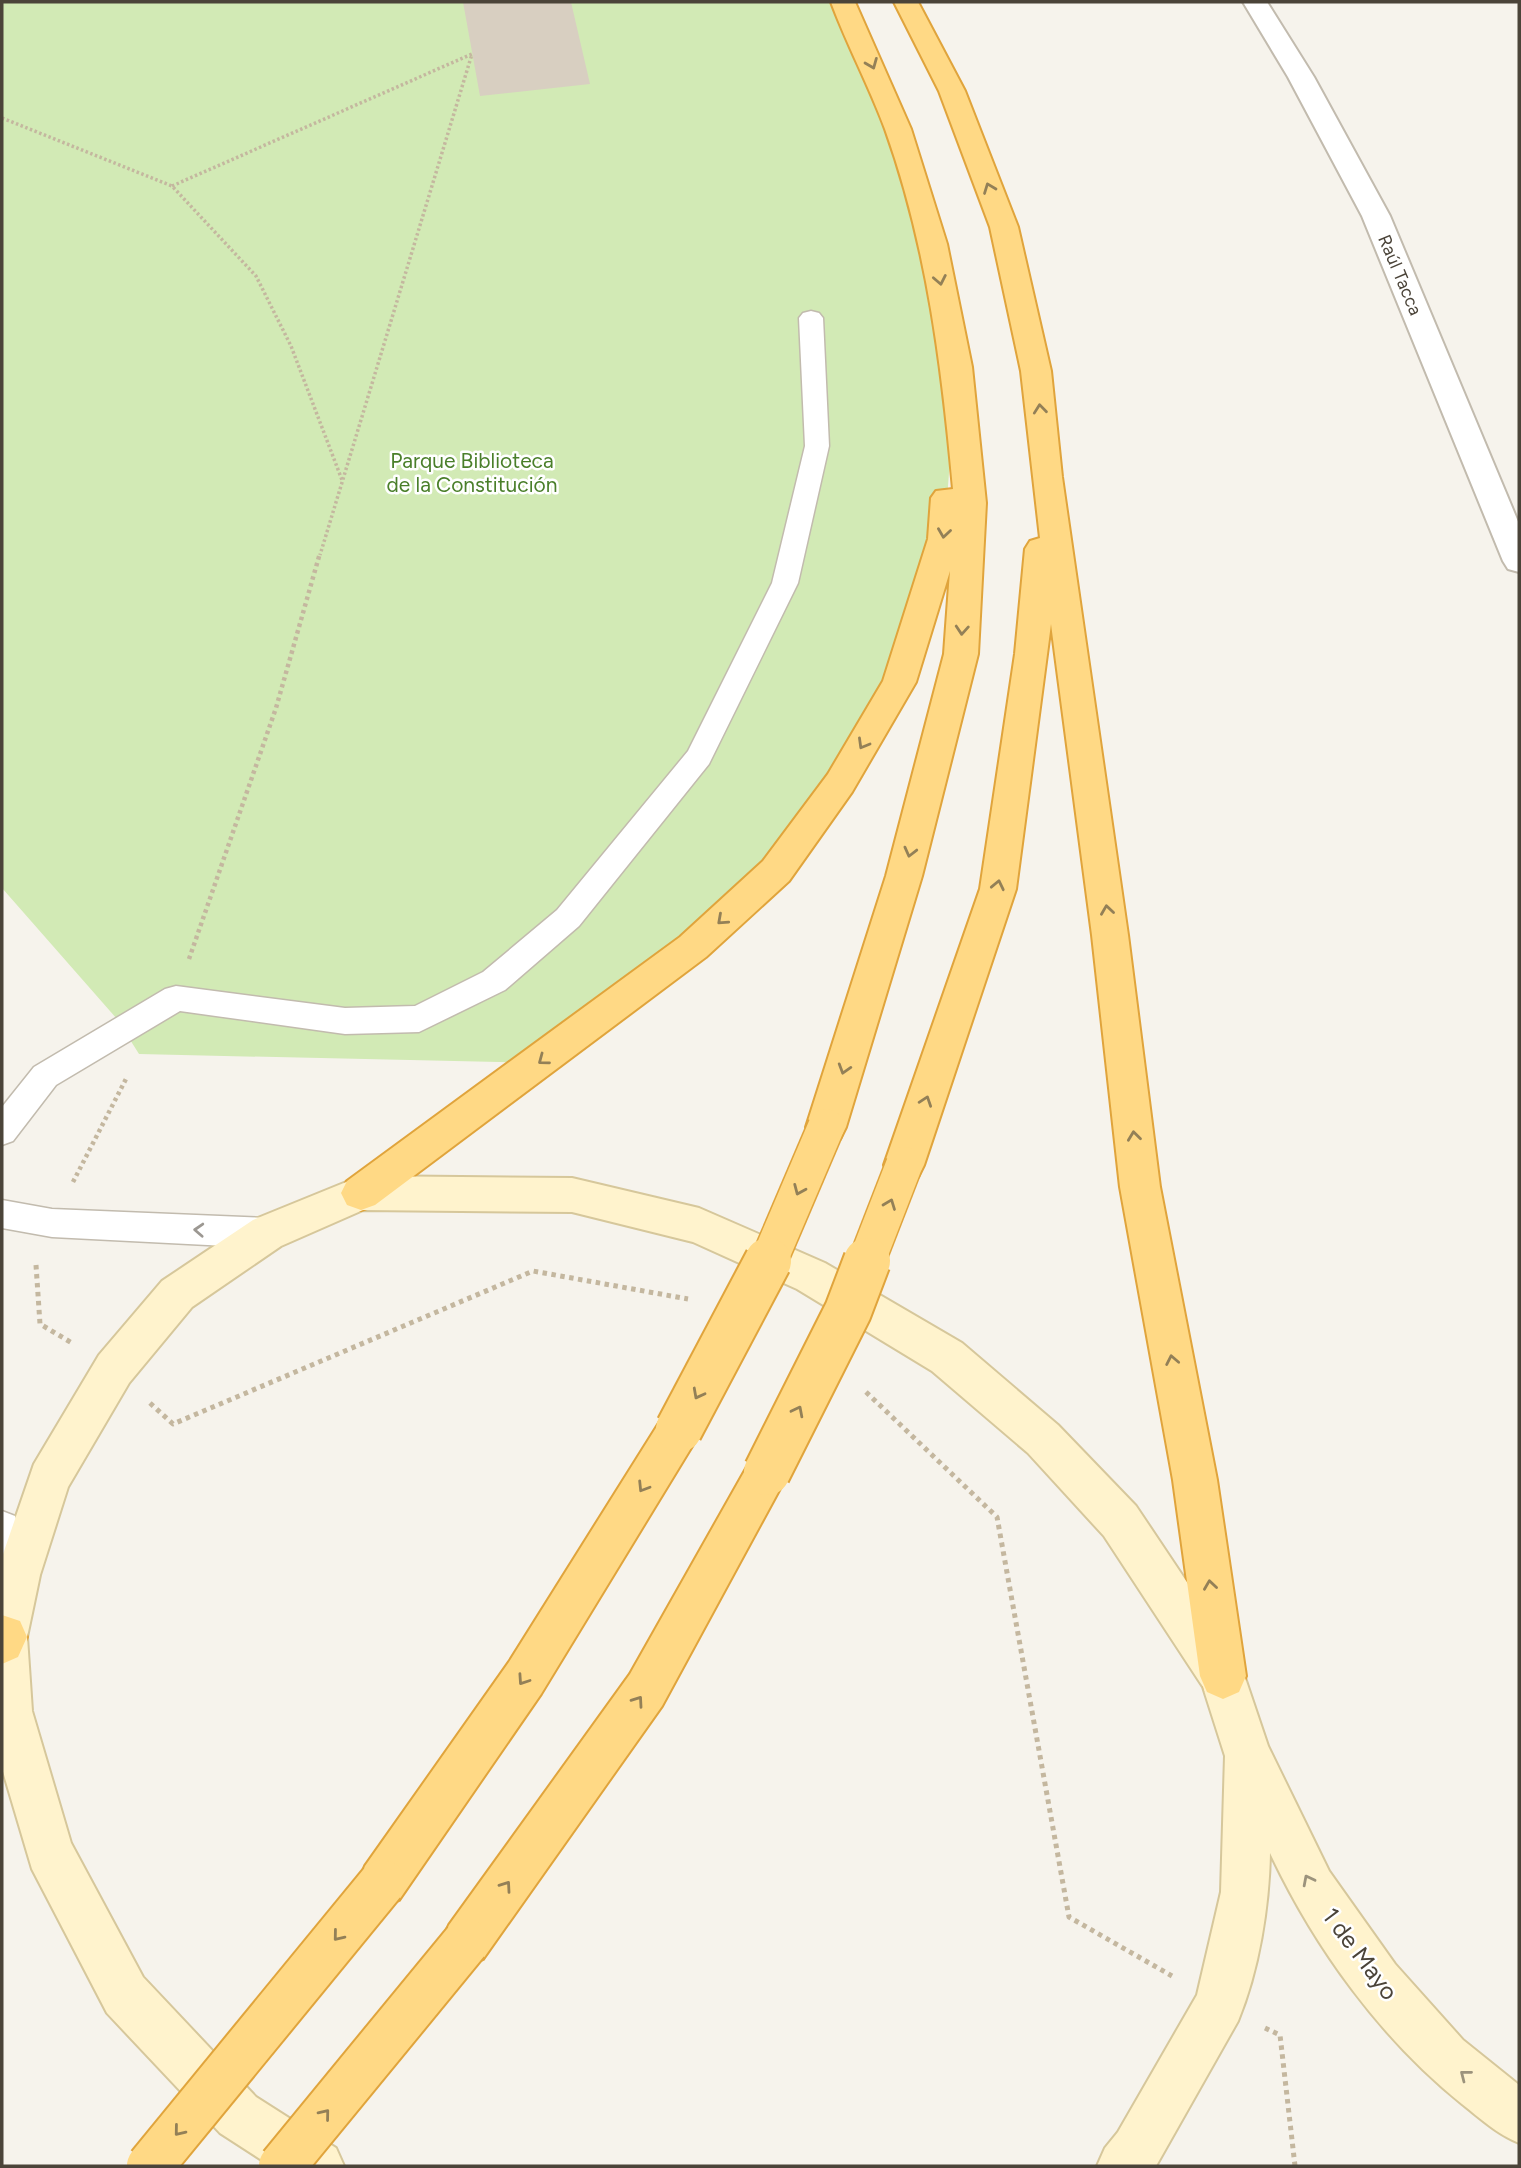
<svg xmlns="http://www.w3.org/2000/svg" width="1521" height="2168" viewBox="0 0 1521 2168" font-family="Figtree,sans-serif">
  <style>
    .green { fill: #d2eab5 }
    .building { fill: #d8cfc1 }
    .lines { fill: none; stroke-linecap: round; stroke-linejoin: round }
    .service-casing { stroke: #c2bbae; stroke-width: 3 }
    .minor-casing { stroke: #c2bbae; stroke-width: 4 }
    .secondary-casing { stroke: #d6c79b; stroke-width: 4 }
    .trunk-casing { stroke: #e0a43c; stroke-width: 4 }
    .path-far2 { stroke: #c4b79f; stroke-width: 3.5; stroke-dasharray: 2.5 2.5; stroke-linecap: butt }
    .path-far1 { stroke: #c4b79f; stroke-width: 4.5; stroke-dasharray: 3.5 3.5; stroke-linecap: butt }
    .path { stroke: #c4b79f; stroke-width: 5; stroke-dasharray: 4.5 4.5; stroke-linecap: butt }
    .service { fill: #fff; fill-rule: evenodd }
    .minor { fill: #fff; fill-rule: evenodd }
    .secondary { fill: #fff3cd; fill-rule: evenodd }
    .trunk { fill: #ffd985; fill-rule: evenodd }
    .trunk-bridge-far1-casing { stroke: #e0a43c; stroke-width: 39; stroke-linecap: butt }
    .trunk-bridge-casing { stroke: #e0a43c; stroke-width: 50; stroke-linecap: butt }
    .trunk-bridge-far1 { stroke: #ffd985; stroke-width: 36 }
    .trunk-bridge { stroke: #ffd985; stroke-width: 46 }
    .oneway { stroke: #938057 }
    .oneway2 { stroke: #9c9892 }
    .oneway3 { stroke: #9c937c }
    .labels { text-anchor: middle; stroke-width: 5; stroke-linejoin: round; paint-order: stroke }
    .far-street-label { font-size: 18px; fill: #4b4439; stroke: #fff }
    .park-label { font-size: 21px; fill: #4a7f2a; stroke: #fff }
    .near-street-label { font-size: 24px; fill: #4b4439; stroke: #fff }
  </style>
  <rect width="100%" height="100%" fill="#f6f3ec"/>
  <path class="green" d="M2,2H843L857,28L957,367L944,539L899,682L776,871L539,1063L139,1054L117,1019L2,888Z"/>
  <path class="building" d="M463,2H571L590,84L480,96Z"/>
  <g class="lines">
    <defs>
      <g id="service">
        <path d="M811,311L819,313L823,318L829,446L798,583L709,764L579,926L505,990L419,1032L345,1034L180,1011L56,1085L13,1141L2,1145V1107L34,1067L165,989L176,986L345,1008L415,1006L483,972L557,910L688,751L772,583L805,446L799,318L803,313Z"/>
        <path d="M2,1200L52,1209L267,1218L279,1223L284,1233L279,1243L267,1248L52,1237L2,1228Z"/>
        <path d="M2,1511L15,1516L36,1575L31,1588L18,1593L5,1588L2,1580Z"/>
      </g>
      <path id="minor" d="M1243,2H1267L1314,77L1390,216L1519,524V572L1508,569L1503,561L1362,216L1288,77Z"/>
      <path id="secondary" d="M361,1176L572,1178L699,1208L825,1263L962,1343L1058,1425L1136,1506L1239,1660L1268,1746L1329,1871L1395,1964L1463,2040L1519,2085V2143C1497,2134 1481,2119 1462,2104C1380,2038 1315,1948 1270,1853C1269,1907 1259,1970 1238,2021L1156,2166H1097L1105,2148L1118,2132L1197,1995L1221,1892L1225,1756L1203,1687L1104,1536L1028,1453L932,1371L797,1289L693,1242L572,1212L363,1210L281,1246L192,1307L129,1383L68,1487L40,1575L27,1637L32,1711L71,1843L143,1977L256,2097L336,2148L344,2166H271L220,2133L107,2013L32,1869L2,1768V1557L34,1464L99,1355L162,1281L253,1220Z"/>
      <g id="trunk">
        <path d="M831,2H855L911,129L947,244L972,367L986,503L978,654L922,876L846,1127L840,1139L826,1144L812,1139L806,1127L886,876L944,654L950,571L916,682L852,792L789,881L706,957L375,1205L361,1210L347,1205L341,1193L347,1181L680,937L763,861L828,774L883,681L928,539L931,498L936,491L953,489C942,367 927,246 885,129C869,86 847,45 831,2Z"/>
        <path d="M894,2H918L965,91L1018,227L1051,371L1062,477L1128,935L1160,1187L1217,1480L1246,1676L1239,1692L1223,1699L1207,1692L1200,1676L1173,1480L1120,1187L1092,935L1051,624L1016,889L924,1165L918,1177L904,1182L890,1177L884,1165L980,889L1015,654L1025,549L1030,541L1040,538L1021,371L990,227L939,91Z"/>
        <path d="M679,1409L694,1415L700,1429L694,1443L541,1694L399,1900L382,1907L365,1900L358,1883L365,1866L509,1662L664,1415Z"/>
        <path d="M767,1452L782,1458L789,1472L662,1706L483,1959L466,1967L449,1959L441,1942L449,1925L630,1674L752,1458Z"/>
        <path d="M2,1615L20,1621L27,1637L18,1657L2,1664Z"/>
      </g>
    </defs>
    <use href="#service" class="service-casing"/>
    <use href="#minor" class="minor-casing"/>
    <use href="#secondary" class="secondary-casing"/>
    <use href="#trunk" class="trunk-casing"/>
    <g class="path-far2">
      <path d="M2,118L172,186L256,276L291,346L342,480"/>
      <path d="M172,186L472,54L320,555"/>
    </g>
    <g class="path-far1">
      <path d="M189,959L276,708L320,553"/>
      <path d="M73,1182L127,1077"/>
    </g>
    <g class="path">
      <path d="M36,1265L40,1324L72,1343"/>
      <path d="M866,1392L997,1517L1069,1917L1172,1976"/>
      <path d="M150,1403L173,1424L533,1271L688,1299"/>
      <path d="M1265,2028L1280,2035L1295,2166"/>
    </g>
    <use href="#service" class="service"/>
    <use href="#minor" class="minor"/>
    <use href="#secondary" class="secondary"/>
    <use href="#trunk" class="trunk"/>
    <defs>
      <g id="trunk-bridge-far1">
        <path d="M768,1263L826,1127"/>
        <path d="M866,1263L904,1165"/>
      </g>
      <g id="trunk-bridge">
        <path d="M679,1429L768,1261"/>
        <path d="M767,1472L848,1311L867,1261"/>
        <path d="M150,2166L382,1883"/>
        <path d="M282,2166L466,1942"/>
      </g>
    </defs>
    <use href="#trunk-bridge-far1" class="trunk-bridge-far1-casing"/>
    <use href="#trunk-bridge" class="trunk-bridge-casing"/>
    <use href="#trunk-bridge-far1" class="trunk-bridge-far1"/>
    <use href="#trunk-bridge" class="trunk-bridge"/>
  </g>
  <defs><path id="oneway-chevron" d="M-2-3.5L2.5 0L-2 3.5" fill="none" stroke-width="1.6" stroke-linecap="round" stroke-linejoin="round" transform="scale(1.75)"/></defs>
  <g class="oneway">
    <use href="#oneway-chevron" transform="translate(872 64) rotate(68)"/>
    <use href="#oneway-chevron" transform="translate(989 188) rotate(-111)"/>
    <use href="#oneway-chevron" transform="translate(940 280) rotate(79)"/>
    <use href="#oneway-chevron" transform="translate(1040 409) rotate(-96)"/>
    <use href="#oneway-chevron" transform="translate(944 533) rotate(98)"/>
    <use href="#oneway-chevron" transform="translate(962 630) rotate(94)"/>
    <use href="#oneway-chevron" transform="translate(863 744) rotate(120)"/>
    <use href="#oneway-chevron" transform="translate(910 852) rotate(104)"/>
    <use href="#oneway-chevron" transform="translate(998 885) rotate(-78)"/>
    <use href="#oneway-chevron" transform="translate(1107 910) rotate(-98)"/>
    <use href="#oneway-chevron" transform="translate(722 920) rotate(138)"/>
    <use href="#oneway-chevron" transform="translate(543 1060) rotate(143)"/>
    <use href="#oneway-chevron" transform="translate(844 1069) rotate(107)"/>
    <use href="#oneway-chevron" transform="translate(926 1101) rotate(-71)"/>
    <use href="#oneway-chevron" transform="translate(1134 1136) rotate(-97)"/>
    <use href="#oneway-chevron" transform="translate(799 1190) rotate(113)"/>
    <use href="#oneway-chevron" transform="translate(890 1204) rotate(-69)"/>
    <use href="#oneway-chevron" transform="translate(1172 1360) rotate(-101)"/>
    <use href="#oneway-chevron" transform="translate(698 1394) rotate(118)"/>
    <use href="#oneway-chevron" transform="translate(798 1411) rotate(-63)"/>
    <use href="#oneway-chevron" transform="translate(643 1487) rotate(122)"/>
    <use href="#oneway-chevron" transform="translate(1210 1585) rotate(-98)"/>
    <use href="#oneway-chevron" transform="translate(523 1680) rotate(124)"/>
    <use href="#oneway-chevron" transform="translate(638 1701) rotate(-55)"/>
    <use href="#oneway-chevron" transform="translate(506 1886) rotate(-55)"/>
    <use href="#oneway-chevron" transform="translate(338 1936) rotate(129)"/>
    <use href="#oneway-chevron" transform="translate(325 2114) rotate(-51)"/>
    <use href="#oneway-chevron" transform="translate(179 2131) rotate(129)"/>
  </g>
  <use class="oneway2" href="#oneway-chevron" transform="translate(199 1230) rotate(-177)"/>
  <g class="oneway3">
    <use href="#oneway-chevron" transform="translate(1308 1880) rotate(-117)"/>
    <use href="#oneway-chevron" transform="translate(1465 2075) rotate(-142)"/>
  </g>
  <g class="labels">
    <g class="far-street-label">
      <text transform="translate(1400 275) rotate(67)" y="6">Raúl Tacca</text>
    </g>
    <g class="park-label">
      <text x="472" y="468">Parque Biblioteca<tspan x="472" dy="24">de la Constitución</tspan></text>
    </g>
    <g class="near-street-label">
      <text transform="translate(1360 1954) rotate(53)" y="8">1 de Mayo</text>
    </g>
  </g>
  <rect width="1521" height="2168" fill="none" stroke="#4b4439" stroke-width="7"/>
</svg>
